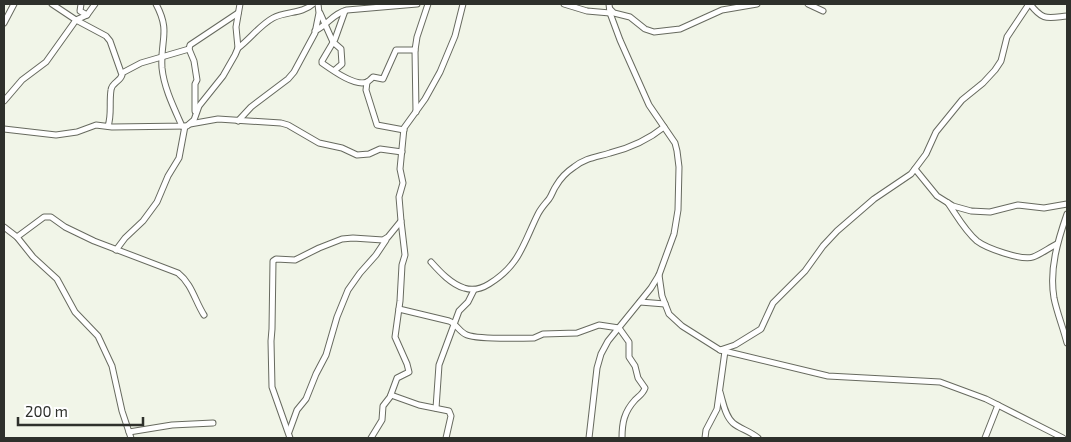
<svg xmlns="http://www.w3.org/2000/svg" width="1071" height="442" viewBox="0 0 1071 442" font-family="'Exo 2',sans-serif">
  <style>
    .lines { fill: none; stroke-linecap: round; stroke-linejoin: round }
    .minor-casing { stroke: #676a5f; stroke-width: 7 }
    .minor { stroke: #fff; stroke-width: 5 }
  </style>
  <rect width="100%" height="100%" fill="#f1f5e8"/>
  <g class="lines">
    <defs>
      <g id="minor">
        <path d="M52,4L76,20L106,36L110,41L122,75C120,82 112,82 111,90C109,103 112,115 108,126"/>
        <path d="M81,4L80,11L87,15"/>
        <path d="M156,4C171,32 160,40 162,68C164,88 174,108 182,126"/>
        <path d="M564,4L587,11L610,13"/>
        <path d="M808,4L823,11"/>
        <path d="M1030,4C1043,21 1047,18 1067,16"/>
        <path d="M610,9L614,13L630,17L645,29L654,32L680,29L722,10L757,4"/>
        <path d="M345,11L335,39L322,61V63C332,70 355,87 367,82C369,81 371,79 373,77L383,79L396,50H415"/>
        <path d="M320,13L333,42L341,49L342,64L335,70"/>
        <path d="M4,23L14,4"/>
        <path d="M315,31C329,24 332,14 347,10L417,4"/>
        <path d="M238,48C250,39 260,25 273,18C286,11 302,14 313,4"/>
        <path d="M122,73L141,63L189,49"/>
        <path d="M367,82L366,90L377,125L404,130"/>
        <path d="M4,101L22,80L46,62L76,20L87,15L95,4"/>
        <path d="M195,111V84L197,80L194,61L189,49L190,45L238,13"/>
        <path d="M416,112L415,50L417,37L428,4"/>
        <path d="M238,121L251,107L288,79L294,72L315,33L319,13L318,4"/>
        <path d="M190,124L218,119L281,123L288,125L319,143L342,148L357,155L369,154L380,149L402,152"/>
        <path d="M4,129L56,135L77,132L96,125L112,127L187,126L194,120L199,106L223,76L235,55L238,48L236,27L240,4"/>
        <path d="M915,169L937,196L953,206L971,211L990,212L1018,205L1044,208L1067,204"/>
        <path d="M948,203C957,216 965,231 977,241C986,248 1022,261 1033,257C1041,254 1049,248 1057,244"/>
        <path d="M1067,214C1058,240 1049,269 1054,298C1057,313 1063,327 1067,343"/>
        <path d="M4,227L17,237L33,257L57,279L75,312L98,336L112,366L122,411L131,438"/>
        <path d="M17,237L44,217H51L65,227L94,241L178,273C192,284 195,301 204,315"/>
        <path d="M116,250L125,238L143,221L157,202L168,176L179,158L185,126"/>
        <path d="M431,262C440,272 451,284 464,288C473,291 481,289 489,284C520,265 523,244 538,214C541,208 545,204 549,199C552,195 553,190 556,186C560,179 568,171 574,167C585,158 597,157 610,153C630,148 648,140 664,127"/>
        <path d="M659,275L662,296L669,314L682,326L720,350L828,376L940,382L986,399L1063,438"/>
        <path d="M640,302L665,304"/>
        <path d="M399,309L449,321C457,324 459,332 467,335C480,340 519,338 534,338L543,334L577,333L599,325L619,328L629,342V357L635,366L638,378L645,388C643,394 639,396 635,400C624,412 622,423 622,438"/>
        <path d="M720,350L735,345L761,329L773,303L805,271L823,246L837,231L874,199L911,174L926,154L936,132L962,100L983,83L995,70L1001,61L1007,37L1029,4"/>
        <path d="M720,392C723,402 725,416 733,423C740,429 750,431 758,438"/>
        <path d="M391,395L419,405L449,411L451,416L446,438"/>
        <path d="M436,408L439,365L459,311L468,302L474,290"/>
        <path d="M129,432L172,425L213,423"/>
        <path d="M289,432L297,410L306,399L316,374L326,355L337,317L348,290L360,273L376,255L386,240"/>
        <path d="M290,438L272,387L271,341L272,329L273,261L276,259L295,260L319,248L342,239L353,238L383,240L388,237L401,221L399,197L403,183L400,169L404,128L425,99L440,72L455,36L463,4"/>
        <path d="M371,438L382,420L383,406L390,397L397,378L409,372L407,364L395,337L400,301L402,265L405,255L401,221"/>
        <path d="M589,438L597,368L601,354L608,341L651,288L659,275L674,234L678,210L679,167L677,151L675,143L649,105L620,40L610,13L609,4"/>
        <path d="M705,438L706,430L717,409L725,351"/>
        <path d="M985,438L998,405"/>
      </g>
    </defs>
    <use href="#minor" class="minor-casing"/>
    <use href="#minor" class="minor"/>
  </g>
  <rect width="1071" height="442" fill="none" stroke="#2e302b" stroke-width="10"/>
  <path d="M18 417v8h125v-8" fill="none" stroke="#2e302b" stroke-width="2.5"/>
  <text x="25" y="417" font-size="15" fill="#2e302b" stroke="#ffffff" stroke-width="4" paint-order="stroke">200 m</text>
</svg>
